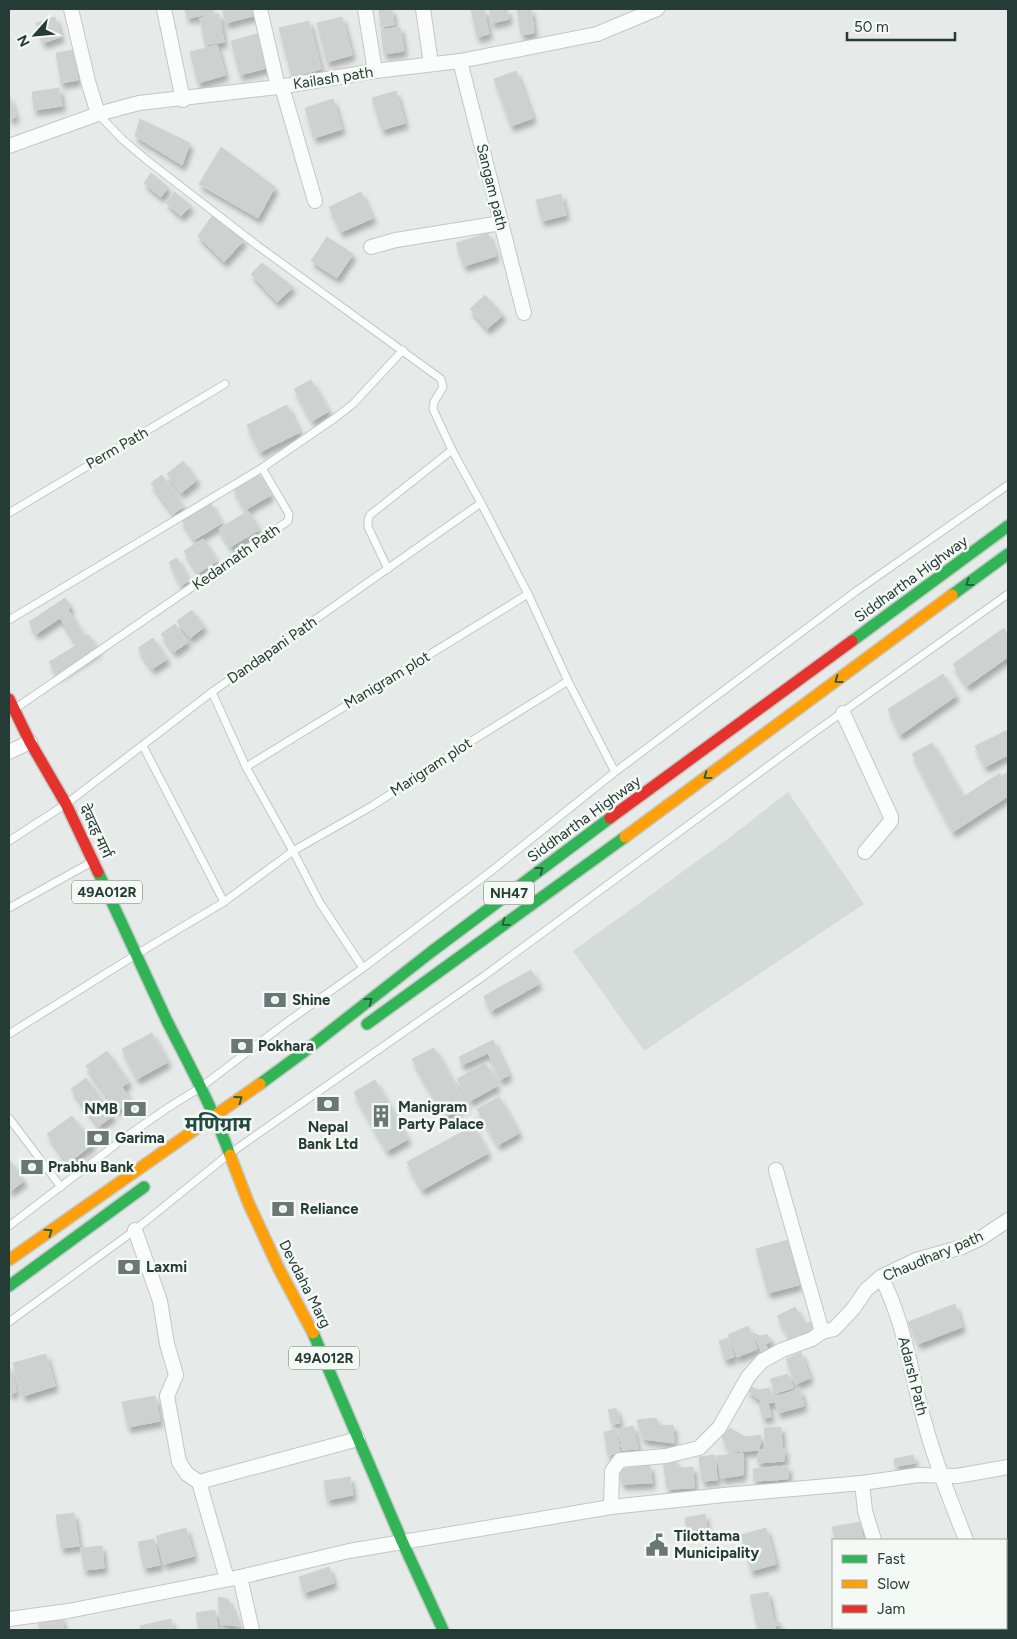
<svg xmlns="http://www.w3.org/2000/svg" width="1017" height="1639" viewBox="0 0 1017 1639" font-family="Figtree,'Noto Sans Devanagari',sans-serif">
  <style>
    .built { fill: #d4dbd8 }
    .building { fill: #cdd1cf; stroke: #cfd3d1; filter: url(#shadow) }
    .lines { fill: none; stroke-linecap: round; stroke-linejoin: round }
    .lane-casing { stroke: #c3c7c5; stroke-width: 9 }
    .street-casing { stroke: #c3c7c5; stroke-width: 16 }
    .fast-casing { stroke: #c2c9c7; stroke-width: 14 }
    .slow-casing { stroke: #c2c9c7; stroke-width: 14 }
    .jam-casing { stroke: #c2c9c7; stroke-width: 14 }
    .lane { stroke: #fbfcfc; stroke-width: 7 }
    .street { stroke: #fbfcfc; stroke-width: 14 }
    .fast { stroke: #30b455; stroke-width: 11 }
    .slow { stroke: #ff9f0a; stroke-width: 11 }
    .jam { stroke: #e5322d; stroke-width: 11 }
    .oneway { stroke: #285f3f }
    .labels { text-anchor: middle; stroke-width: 5; stroke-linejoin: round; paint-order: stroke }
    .shield { fill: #f4f9f6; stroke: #63746f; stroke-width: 1 }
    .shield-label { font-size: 14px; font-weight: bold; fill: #253b35 }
    .street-label { font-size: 15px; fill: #253b35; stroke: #f4f9f6 }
    .poi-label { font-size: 15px; font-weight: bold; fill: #253b35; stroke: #f4f9f6; text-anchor: start }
    .district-label { font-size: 20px; font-weight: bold; fill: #244b41; stroke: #f4f9f6 }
  </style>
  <defs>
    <filter id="shadow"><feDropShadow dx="3" dy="5.5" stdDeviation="2.5" flood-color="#0004"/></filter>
  </defs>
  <rect width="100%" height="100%" fill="#e6eae8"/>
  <path class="built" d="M788,792L864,904L644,1051L573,951L721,844Z"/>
  <g class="building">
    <path d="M185,9H213L214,13L187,18Z"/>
    <path d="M222,9H258L260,14L226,23Z"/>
    <path d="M379,9H392L394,25L381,27Z"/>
    <path d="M471,9H484L489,34L477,37Z"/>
    <path d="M489,9H507L509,19L492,23Z"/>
    <path d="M517,9H531L534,33L521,35Z"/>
    <path d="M219,14L224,42L205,45L200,18Z"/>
    <path d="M55,17L61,37L43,43L36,23Z"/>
    <path d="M342,17L352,55L327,62L317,23Z"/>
    <path d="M309,21L321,69L292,77L279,28Z"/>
    <path d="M400,27L404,51L384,54L381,30Z"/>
    <path d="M260,33L270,67L240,75L231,41Z"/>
    <path d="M217,45L225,75L198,83L190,52Z"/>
    <path d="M73,50L78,80L61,83L56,53Z"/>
    <path d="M516,71L533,118L511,126L494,79Z"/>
    <path d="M59,88L62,106L34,110L32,92Z"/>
    <path d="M396,91L405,123L382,130L372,98Z"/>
    <path d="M9,95L16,117L9,119Z"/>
    <path d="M333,99L342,129L314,138L305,108Z"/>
    <path d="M140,119L190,143L182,165L135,136Z"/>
    <path d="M221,147L275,187L258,218L199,184Z"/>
    <path d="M151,173L168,187L161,197L144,183Z"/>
    <path d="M175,192L191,206L181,216L166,203Z"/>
    <path d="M361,192L373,218L341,232L329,207Z"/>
    <path d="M561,194L566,215L542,221L536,200Z"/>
    <path d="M212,216L244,240L224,262L198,236Z"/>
    <path d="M488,233L496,256L464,266L456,243Z"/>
    <path d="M327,237L353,254L337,278L311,261Z"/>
    <path d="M262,263L293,287L277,302L251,274Z"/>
    <path d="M485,295L503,315L487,329L470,309Z"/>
    <path d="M311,380L329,411L312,421L294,389Z"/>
    <path d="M287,405L300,432L260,452L247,425Z"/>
    <path d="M183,461L197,480L181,493L167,474Z"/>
    <path d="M259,474L271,495L245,510L233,488Z"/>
    <path d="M162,475L183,507L173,514L151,483Z"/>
    <path d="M210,502L222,523L194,540L181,519Z"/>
    <path d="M248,511L259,530L230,547L219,529Z"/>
    <path d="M203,539L217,561L198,573L184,551Z"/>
    <path d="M177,558L189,581L181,585L169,562Z"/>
    <path d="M65,598L71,607L68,610L84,636L88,634L98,650L58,675L49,662L77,645L60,618L36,634L29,622Z"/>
    <path d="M192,610L204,627L190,638L177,621Z"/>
    <path d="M175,624L188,642L174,652L161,634Z"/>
    <path d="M1004,628L1008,636V657L967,686L953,664Z"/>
    <path d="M153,638L167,659L152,669L138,648Z"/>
    <path d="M943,674L956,696L900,735L888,709Z"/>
    <path d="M1008,730V755L985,767L975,746Z"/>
    <path d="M932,743L963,797L1000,773L1001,777L1008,772V796L953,832L912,754Z"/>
    <path d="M531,970L539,984L491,1011L484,996Z"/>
    <path d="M152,1033L168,1062L137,1079L122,1049Z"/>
    <path d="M493,1040L509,1075L500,1080L488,1053L462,1065L459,1057Z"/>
    <path d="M434,1048L466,1105L445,1117L412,1059Z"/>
    <path d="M107,1051L129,1082L122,1087L132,1101L118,1111L86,1066Z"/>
    <path d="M485,1063L497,1086L470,1101L457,1079Z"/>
    <path d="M86,1078L113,1116L99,1126L71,1089Z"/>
    <path d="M375,1080L408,1139L387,1151L354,1092Z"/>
    <path d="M499,1097L519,1133L498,1145L477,1109Z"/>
    <path d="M72,1116L93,1144L68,1163L47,1134Z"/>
    <path d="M473,1126L488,1153L422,1190L407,1162Z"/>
    <path d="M9,1159L24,1181L9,1192Z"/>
    <path d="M788,1240L799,1285L768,1293L756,1249Z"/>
    <path d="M955,1304L962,1327L918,1344L908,1322Z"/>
    <path d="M795,1307L805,1324L813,1321L816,1328L791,1340L777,1316Z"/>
    <path d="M748,1326L757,1349L737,1357L728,1335Z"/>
    <path d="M755,1334L761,1336L767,1334L771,1341L766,1344L768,1352L763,1355L754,1335Z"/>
    <path d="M728,1338L734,1357L725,1360L719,1341Z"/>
    <path d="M801,1352L810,1378L796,1384L786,1359Z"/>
    <path d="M46,1354L55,1386L23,1396L13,1363Z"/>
    <path d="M9,1365L16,1392L9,1394Z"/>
    <path d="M788,1374L793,1388L776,1393L770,1379Z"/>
    <path d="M750,1386L759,1390L769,1388L775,1402L768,1403L771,1417L763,1418L759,1405L762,1402L747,1390Z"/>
    <path d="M800,1389L804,1406L778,1413L774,1397Z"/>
    <path d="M155,1396L160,1421L128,1427L122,1402Z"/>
    <path d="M616,1408L620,1423L612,1424L608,1410Z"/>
    <path d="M656,1418L659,1426L673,1425L674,1443L643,1439L637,1420Z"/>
    <path d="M633,1426L638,1449L622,1450L618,1429Z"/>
    <path d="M781,1427L782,1449L766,1450L764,1428Z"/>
    <path d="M730,1428L745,1437L761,1435L759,1450L730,1452L722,1437Z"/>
    <path d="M616,1429L620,1453L608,1455L604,1432Z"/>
    <path d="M785,1449L784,1461L757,1463L759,1450Z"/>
    <path d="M743,1453V1475L721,1478L717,1456Z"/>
    <path d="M715,1455L717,1480L702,1481L699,1457Z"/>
    <path d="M913,1455L915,1463L895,1466L894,1459Z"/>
    <path d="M675,1459L676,1468L693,1467L694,1488L667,1489L663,1461Z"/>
    <path d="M650,1465L652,1483L622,1484L619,1469Z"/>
    <path d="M788,1466V1479L754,1481L753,1469Z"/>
    <path d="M350,1477L353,1495L327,1500L324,1481Z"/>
    <path d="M74,1513L79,1546L61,1548L56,1515Z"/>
    <path d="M705,1514L707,1529L687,1530L685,1518Z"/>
    <path d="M860,1522L863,1540H835L832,1527Z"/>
    <path d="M186,1528L194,1556L164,1564L156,1536Z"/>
    <path d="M766,1528L776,1564L751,1571L741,1535Z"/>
    <path d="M154,1539L160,1565L144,1568L138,1542Z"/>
    <path d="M102,1546L104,1568L84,1570L81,1548Z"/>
    <path d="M329,1567L334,1583L304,1593L299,1577Z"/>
    <path d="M768,1592L773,1619L781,1624L775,1626V1630H758L750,1595Z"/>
    <path d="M218,1597L228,1599L239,1626L221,1624Z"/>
    <path d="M215,1610L218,1630H199L196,1613Z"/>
    <path d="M61,1616L64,1630H40L38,1622Z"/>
    <path d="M171,1619L173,1630H141L140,1626Z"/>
  </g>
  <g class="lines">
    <defs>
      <g id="lane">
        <path d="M98,114L123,140L148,161L258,246L441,379L443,387L434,402L433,409L452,450L481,503L528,594L568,681L615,772"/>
        <path d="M9,513L225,384"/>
        <path d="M388,569L368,527V520L370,515L452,450"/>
        <path d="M9,620L262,468L335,418L353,404L403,350"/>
        <path d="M212,692L246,767L293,851L320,903L363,968"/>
        <path d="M16,708L288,521L289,514L262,468"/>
        <path d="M143,746L224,902"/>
        <path d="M246,767L528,594"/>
        <path d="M9,841L66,804L212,692L481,503"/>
        <path d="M9,908L90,863"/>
        <path d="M9,1034L137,954L224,902L293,851L372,806L478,737L568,681"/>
        <path d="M9,1118L61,1187"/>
        <path d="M9,1226L127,1136L166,1109L201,1087L287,1022L363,968L490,872L615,772L855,592L1008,485"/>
        <path d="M9,1322L135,1230L229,1154L484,976L805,739L1008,594"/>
      </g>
      <g id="street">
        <path d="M71,9L88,81L98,114"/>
        <path d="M164,9L183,100"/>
        <path d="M260,9L278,87"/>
        <path d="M365,9L375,71"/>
        <path d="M423,9L431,64"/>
        <path d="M460,61L524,313"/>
        <path d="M282,87L315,201"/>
        <path d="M9,146L98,114L139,103L278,87L375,71L460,61L597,34L657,9"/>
        <path d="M371,247L396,240L501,223"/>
        <path d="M843,713L891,817V821L865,852"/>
        <path d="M9,752L30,742"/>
        <path d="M776,1170L822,1332"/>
        <path d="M135,1230L160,1301L167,1344L176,1375L167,1396L179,1462L187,1474L199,1482L358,1439"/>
        <path d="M881,1277C905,1322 911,1376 925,1424C936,1464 951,1502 966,1540"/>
        <path d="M199,1482L227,1579"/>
        <path d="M862,1483L865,1511L874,1540"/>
        <path d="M611,1507L612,1471L620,1460L666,1456L699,1448L719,1428L748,1377L762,1361L782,1350L812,1339L822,1332L834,1329L853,1309L866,1290L881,1277L916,1260L962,1247L981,1238L1008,1220"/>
        <path d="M240,1577L252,1630"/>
        <path d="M9,1619L68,1611L240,1577L349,1551L611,1507L724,1495L862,1483L918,1475L957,1476L1008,1467"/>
        <path d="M900,1628L901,1630"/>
        <path d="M997,1628L998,1630"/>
      </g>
      <g id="fast">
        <path d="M952,595L1008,554"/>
        <path d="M852,641L1008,526"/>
        <path d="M98,872C121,922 144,971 167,1021C189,1065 213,1108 230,1155"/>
        <path d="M367,1024L625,837"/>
        <path d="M260,1084L305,1051L431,952L610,818"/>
        <path d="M9,1286L144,1187"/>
        <path d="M313,1333L402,1541L443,1630"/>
      </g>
      <g id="slow">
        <path d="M625,837L952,595"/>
        <path d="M230,1155L248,1202L279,1269L313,1333"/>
        <path d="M9,1260L260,1084"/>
      </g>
      <g id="jam">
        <path d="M9,699L30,742L66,804L98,872"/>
        <path d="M610,818L852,641"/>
      </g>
    </defs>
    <use href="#lane" class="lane-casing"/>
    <use href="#street" class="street-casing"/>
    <use href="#fast" class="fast-casing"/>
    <use href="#slow" class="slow-casing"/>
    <use href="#jam" class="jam-casing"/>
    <use href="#lane" class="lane"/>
    <use href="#street" class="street"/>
    <use href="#fast" class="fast"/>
    <use href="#slow" class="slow"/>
    <use href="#jam" class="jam"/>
  </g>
  <defs><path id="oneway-chevron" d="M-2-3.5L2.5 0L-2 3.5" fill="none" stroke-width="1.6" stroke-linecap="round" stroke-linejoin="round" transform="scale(1.25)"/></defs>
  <g class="oneway">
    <use href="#oneway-chevron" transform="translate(969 583) rotate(144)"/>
    <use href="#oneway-chevron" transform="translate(838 680) rotate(144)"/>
    <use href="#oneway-chevron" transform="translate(707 776) rotate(144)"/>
    <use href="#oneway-chevron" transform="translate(540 870) rotate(-37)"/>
    <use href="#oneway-chevron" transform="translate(505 923) rotate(144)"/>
    <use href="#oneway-chevron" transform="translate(369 1001) rotate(-38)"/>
    <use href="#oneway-chevron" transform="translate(239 1099) rotate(-36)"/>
    <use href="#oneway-chevron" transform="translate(49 1232) rotate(-35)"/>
  </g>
  <defs>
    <symbol id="bank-bare" viewBox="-9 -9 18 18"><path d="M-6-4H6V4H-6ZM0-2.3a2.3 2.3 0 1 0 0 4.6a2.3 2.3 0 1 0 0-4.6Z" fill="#697874" stroke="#f4f9f6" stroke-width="2.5" paint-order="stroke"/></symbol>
    <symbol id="building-bare" viewBox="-9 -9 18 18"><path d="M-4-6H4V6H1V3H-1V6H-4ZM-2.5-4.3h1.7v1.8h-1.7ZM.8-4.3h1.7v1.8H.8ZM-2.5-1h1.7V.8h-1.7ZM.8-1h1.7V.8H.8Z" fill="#697874" stroke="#f4f9f6" stroke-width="2.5" paint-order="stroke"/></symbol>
    <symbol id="civic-bare" viewBox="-9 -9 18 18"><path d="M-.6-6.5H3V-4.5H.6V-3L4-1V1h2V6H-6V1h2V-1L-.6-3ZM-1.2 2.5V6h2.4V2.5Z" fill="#697874" stroke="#f4f9f6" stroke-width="2.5" paint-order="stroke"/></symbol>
  </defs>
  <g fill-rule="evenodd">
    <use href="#bank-bare" x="259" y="984" width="32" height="32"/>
    <use href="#bank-bare" x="226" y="1030" width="32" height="32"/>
    <use href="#bank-bare" x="312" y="1088" width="32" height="32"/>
    <use href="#bank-bare" x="119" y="1093" width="32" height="32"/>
    <use href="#building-bare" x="365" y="1100" width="32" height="32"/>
    <use href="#bank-bare" x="82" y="1122" width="32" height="32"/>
    <use href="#bank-bare" x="16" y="1151" width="32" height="32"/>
    <use href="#bank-bare" x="267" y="1193" width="32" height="32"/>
    <use href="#bank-bare" x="113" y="1251" width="32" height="32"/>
    <use href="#civic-bare" x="641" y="1529" width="32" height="32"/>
  </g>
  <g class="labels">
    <g class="shield">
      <rect x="72" y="880.5" width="70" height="23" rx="4"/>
      <rect x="484" y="881.5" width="50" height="23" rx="4"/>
      <rect x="289" y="1346.5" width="70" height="23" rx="4"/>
    </g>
    <g class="shield-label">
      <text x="107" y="897">49A012R</text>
      <text x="509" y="898">NH47</text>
      <text x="324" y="1363">49A012R</text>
    </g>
    <g class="street-label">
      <text transform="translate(333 78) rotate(-9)" y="5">Kailash path</text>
      <text transform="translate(492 187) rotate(76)" y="5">Sangam path</text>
      <text transform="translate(117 448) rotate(-30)" y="5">Perm Path</text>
      <text transform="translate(236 557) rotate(-35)" y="5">Kedarnath Path</text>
      <text transform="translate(911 579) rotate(-36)" y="5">Siddhartha Highway</text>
      <text transform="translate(272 650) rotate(-35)" y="5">Dandapani Path</text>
      <text transform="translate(387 680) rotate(-31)" y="5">Manigram plot</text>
      <text transform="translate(431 767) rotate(-33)" y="5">Marigram plot</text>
      <text transform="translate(584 819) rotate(-36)" y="5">Siddhartha Highway</text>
      <text transform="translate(96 831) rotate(65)" y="5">देवदह मार्ग</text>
      <text transform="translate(933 1256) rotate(-23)" y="5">Chaudhary path</text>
      <text transform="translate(305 1284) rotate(63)" y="5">Devdaha Marg</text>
      <text transform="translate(913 1376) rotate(76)" y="5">Adarsh Path</text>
    </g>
    <g class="poi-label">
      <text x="292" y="1005">Shine</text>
      <text x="258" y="1051">Pokhara</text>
      <text x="398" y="1112">Manigram<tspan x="398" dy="17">Party Palace</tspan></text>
      <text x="118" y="1114" text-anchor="end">NMB</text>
      <text x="328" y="1132" text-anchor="middle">Nepal<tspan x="328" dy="17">Bank Ltd</tspan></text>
      <text x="115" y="1143">Garima</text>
      <text x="48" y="1172">Prabhu Bank</text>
      <text x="300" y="1214">Reliance</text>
      <text x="146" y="1272">Laxmi</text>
      <text x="674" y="1541">Tilottama<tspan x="674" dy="17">Municipality</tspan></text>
    </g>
    <g class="district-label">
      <text x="218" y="1131">मणिग्राम</text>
    </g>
  </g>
  <rect width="1017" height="1639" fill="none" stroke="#253b35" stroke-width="20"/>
  <rect x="832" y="1539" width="175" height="90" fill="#f4f9f6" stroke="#a1ada9"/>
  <rect x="842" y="1555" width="25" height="8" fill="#30b455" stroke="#a1ada9"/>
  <text x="877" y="1564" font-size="15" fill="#253b35">Fast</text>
  <rect x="842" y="1580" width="25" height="8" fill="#ff9f0a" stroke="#a1ada9"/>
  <text x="877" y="1589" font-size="15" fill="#253b35">Slow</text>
  <rect x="842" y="1605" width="25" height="8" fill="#e5322d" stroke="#a1ada9"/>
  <text x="877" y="1614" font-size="15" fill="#253b35">Jam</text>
  <g transform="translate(35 35) rotate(243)" stroke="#f4f9f6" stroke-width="4" paint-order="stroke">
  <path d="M0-4L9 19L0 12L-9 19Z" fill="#253b35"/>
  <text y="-8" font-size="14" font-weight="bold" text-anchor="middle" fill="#253b35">N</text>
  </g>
  <path d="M847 32v8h108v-8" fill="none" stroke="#253b35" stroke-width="2.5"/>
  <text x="854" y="32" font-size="15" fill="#253b35" stroke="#f4f9f6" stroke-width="4" paint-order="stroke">50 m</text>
</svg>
